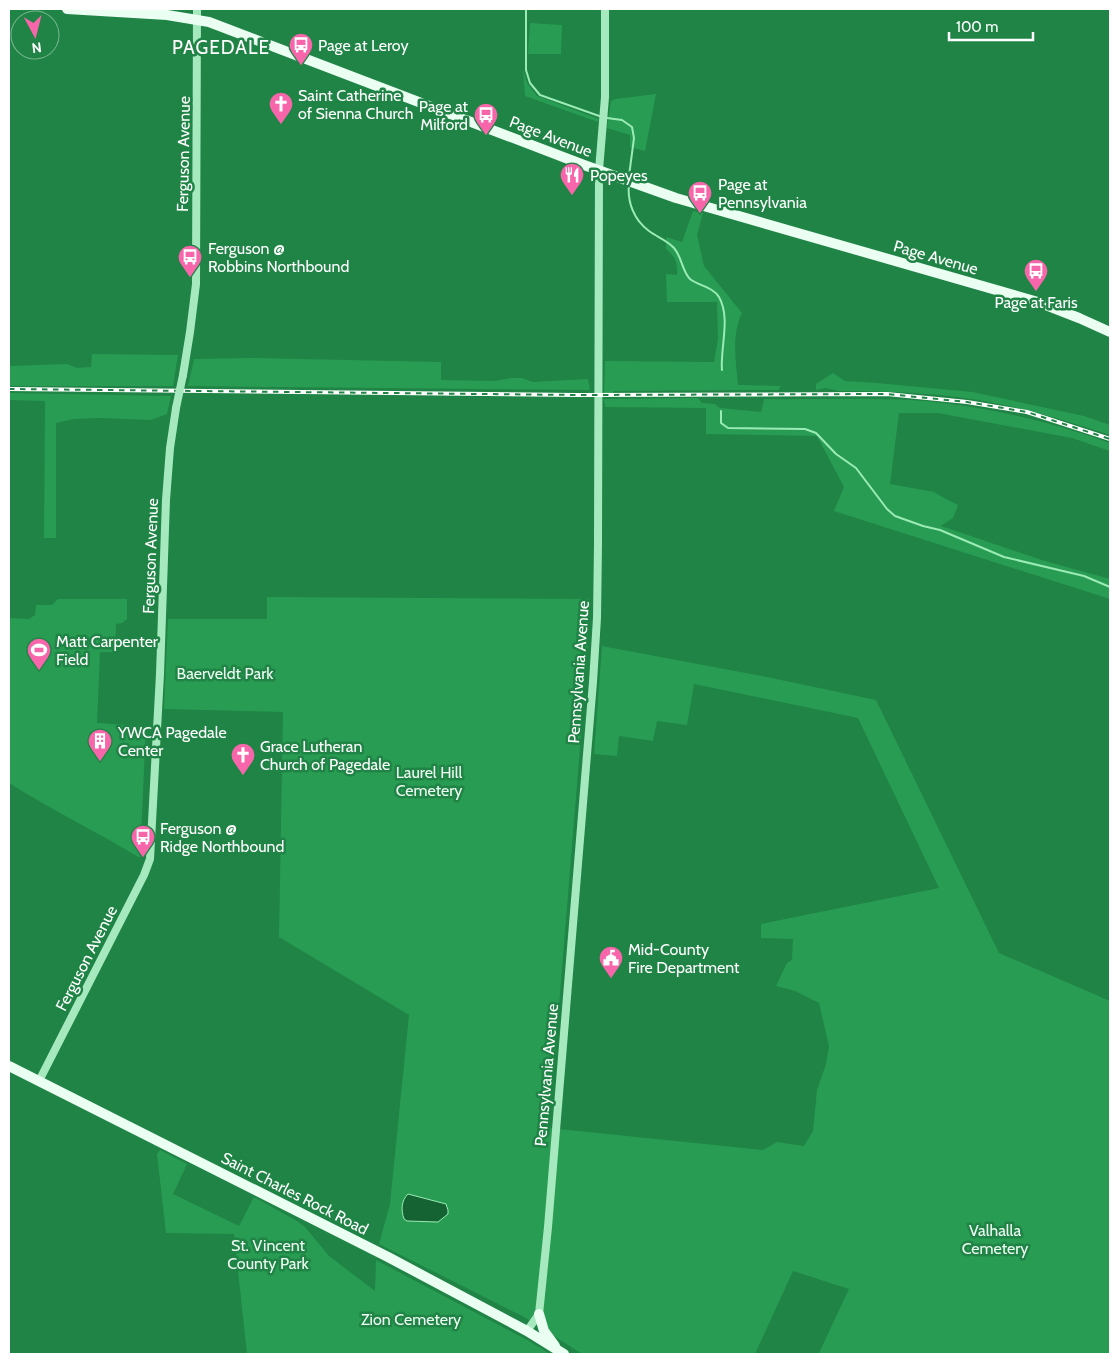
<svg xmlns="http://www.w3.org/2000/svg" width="1119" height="1363" viewBox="0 0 1119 1363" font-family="Cabin,sans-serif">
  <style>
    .green { fill: #299c53 }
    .water { fill: #156333; stroke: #9aebb6 }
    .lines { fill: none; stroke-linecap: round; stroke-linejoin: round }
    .stream { stroke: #9aebb6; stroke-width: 2 }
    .minor { stroke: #a7e9bf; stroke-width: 8 }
    .major { stroke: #eafef2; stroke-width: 10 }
    .rail-casing { stroke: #fff; stroke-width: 4 }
    .rail { stroke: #1f8445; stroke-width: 2; stroke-dasharray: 5.5; stroke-linecap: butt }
    .minor-bridge { stroke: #a7e9bf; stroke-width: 8 }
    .labels { text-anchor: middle; stroke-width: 5; stroke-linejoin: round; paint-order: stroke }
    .poi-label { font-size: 16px; fill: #fff; stroke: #1f8445; text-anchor: start }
    .street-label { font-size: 16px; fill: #fff; stroke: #1f8445 }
    .park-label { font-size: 16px; fill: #effdf4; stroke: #1f8445 }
    .quarter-label { font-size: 19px; letter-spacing: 1px; fill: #fff; stroke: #1f8445 }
  </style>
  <rect width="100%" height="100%" fill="#1f8445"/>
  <g class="green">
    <path d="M530,23L562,25L561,54H528Z"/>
    <path d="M523,69L527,83L537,96L599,119L598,122L525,96Z"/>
    <path d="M656,94L645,151L630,147V135L607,128L611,101L615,99Z"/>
    <path d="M693,211L703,213L697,235L704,266L742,313C731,336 736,361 738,385L781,386L778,390L614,391L611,394L604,393L605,361L714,362L718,339L717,302H667L666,274L677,275C678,263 675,256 666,249V237L682,242Z"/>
    <path d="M92,354L178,355L173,386H9V366L67,364L77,368L91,367Z"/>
    <path d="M251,358L441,362V380L495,381L511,378H522L533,382L588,379L590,390L188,386L194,359Z"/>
    <path d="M833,373L845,381L877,383L972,392L1084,416L1110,425V435C1074,423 1037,412 999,404C947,393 892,391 839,391L826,388L816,390V384Z"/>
    <path d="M9,393L171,396L167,414L151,420L99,418L74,419L56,423V538H44L45,401L9,400Z"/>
    <path d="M698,398L702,403L715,404L720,408L761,412L764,399C822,400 886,396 943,403C1000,410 1056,423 1110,443V451L1072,438L938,413H899L890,484L934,492L946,499L958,505L953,518L941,526L1045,561L1110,579V599L834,511L844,487L817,436L706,434V408L605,407L604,399Z"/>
    <path d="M267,597L589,599L587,662L549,1128L763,1150L777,1142L804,1146L813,1131L817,1090L826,1064L829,1046L819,1003L795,991L776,986L787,963L792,960L793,939L761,938V924L939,888L858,718L694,684L687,725L657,721L653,741L619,736L617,756L594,754L602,646L762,676L876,700L999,953L1110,1001V1354H821L819,1353L849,1289L793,1271L755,1354H582L524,1317L379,1244L390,1204L409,1015L279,937L283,712L164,709L168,619H267Z"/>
    <path d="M58,599H127V619L122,623L116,624L115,652H100L97,723L146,726L140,858C97,832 52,810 9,783V618L29,619L35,615L36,605H52Z"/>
    <path d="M160,1150L187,1164L173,1194L239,1226L254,1197L297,1221L305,1227L329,1256L375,1291L376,1260L529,1341L550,1354H247L234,1234L166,1233L157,1154Z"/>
  </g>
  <path class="water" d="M408,1194L446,1204L448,1210V1214L438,1222L407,1221L404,1219C401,1210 401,1201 408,1194Z"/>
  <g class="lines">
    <g class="stream">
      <path d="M526,9V70L530,83L540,95L602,117"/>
      <path d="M607,118L622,120L632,127L634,138L629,176"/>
      <path d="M629,184C627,202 634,220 649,231C657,237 667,240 674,248C682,257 682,271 690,279C699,286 713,287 719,297C731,318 720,348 722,370"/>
      <path d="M721,411V423L728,428L805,429L816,433L836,454L856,468L887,509L895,516L923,526L940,530L1004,557L1084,576L1110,587"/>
    </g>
    <g class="minor">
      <path d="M183,375L190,332L196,284L197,9"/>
      <path d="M39,1081L144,875L150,859L160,674L166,500L170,448L176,408"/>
      <path d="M527,1331L539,1314L548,1227L593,682L597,618L598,544L599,170L605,97V9"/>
    </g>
    <g class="major">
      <path d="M67,9L167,15L209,22L584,165L676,198L1038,302L1079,318L1110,332"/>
      <path d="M9,1066L388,1257L527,1331L564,1354"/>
      <path d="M539,1314L544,1331L555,1346"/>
    </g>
    <defs>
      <path id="rail" d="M9,389L577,395L887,394L967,402L1027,412L1110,439"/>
    </defs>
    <use href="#rail" class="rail-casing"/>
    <use href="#rail" class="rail"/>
    <path class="minor-bridge" d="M176,408L183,375"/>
  </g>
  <defs>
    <symbol id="bus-pin" viewBox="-11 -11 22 30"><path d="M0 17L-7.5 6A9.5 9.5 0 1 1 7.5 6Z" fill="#f766ab" stroke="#1f8445"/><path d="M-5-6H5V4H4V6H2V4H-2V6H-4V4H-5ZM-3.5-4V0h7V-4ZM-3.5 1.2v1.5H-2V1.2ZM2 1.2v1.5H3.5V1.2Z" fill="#fff"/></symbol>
    <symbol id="church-pin" viewBox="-11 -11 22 30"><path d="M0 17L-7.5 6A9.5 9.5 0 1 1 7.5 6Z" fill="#f766ab" stroke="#1f8445"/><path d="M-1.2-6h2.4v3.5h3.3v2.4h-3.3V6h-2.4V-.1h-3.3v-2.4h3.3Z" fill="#fff"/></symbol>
    <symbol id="restaurant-pin" viewBox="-11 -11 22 30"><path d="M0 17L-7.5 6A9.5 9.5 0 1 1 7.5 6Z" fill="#f766ab" stroke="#1f8445"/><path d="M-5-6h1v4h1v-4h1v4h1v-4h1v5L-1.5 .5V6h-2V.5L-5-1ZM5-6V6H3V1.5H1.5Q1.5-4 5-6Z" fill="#fff"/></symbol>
    <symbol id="stadium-pin" viewBox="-11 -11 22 30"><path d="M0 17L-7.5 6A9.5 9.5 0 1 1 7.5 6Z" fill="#f766ab" stroke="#1f8445"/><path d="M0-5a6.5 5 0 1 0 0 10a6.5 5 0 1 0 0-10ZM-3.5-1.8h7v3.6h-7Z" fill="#fff"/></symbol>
    <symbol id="building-pin" viewBox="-11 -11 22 30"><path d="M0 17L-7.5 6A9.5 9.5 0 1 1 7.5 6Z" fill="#f766ab" stroke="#1f8445"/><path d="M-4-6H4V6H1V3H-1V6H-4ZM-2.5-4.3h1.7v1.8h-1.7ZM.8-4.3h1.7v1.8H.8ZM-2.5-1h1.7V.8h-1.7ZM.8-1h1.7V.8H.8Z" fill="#fff"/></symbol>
    <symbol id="civic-pin" viewBox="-11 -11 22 30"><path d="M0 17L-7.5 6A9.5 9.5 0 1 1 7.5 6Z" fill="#f766ab" stroke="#1f8445"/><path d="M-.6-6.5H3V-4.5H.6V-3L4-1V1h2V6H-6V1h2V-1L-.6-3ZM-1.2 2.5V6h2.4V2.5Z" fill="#fff"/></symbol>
  </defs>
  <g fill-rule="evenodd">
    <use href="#bus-pin" x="287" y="31" width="28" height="38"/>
    <use href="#church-pin" x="267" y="90" width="28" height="38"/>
    <use href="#bus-pin" x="472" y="101" width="28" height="38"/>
    <use href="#restaurant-pin" x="558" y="161" width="28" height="38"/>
    <use href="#bus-pin" x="686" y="179" width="28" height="38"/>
    <use href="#bus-pin" x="176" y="243" width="28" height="38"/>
    <use href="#bus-pin" x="1022" y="257" width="28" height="38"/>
    <use href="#stadium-pin" x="25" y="636" width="28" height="38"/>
    <use href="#building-pin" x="86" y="727" width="28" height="38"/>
    <use href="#church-pin" x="229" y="741" width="28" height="38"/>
    <use href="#bus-pin" x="129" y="823" width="28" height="38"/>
    <use href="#civic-pin" x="597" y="944" width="28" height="38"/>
  </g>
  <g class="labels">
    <g class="poi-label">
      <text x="318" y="51">Page at Leroy</text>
      <text x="298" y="101">Saint Catherine<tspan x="298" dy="18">of Sienna Church</tspan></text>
      <text x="468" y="112" text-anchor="end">Page at<tspan x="468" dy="18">Milford</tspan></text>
      <text x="590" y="181">Popeyes</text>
      <text x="718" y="190">Page at<tspan x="718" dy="18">Pennsylvania</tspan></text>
      <text x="208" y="254">Ferguson @<tspan x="208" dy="18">Robbins Northbound</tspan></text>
      <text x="1036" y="308" text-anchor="middle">Page at Faris</text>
      <text x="56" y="647">Matt Carpenter<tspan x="56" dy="18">Field</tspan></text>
      <text x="118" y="738">YWCA Pagedale<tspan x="118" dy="18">Center</tspan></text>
      <text x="260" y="752">Grace Lutheran<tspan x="260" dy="18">Church of Pagedale</tspan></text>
      <text x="160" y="834">Ferguson @<tspan x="160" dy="18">Ridge Northbound</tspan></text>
      <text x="628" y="955">Mid-County<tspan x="628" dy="18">Fire Department</tspan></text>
    </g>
    <g class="street-label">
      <text transform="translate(551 136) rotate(21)" y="6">Page Avenue</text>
      <text transform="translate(183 154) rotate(-89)" y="6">Ferguson Avenue</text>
      <text transform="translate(936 257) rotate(16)" y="6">Page Avenue</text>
      <text transform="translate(150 556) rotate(-88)" y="6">Ferguson Avenue</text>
      <text transform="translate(578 672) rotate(-86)" y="6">Pennsylvania Avenue</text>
      <text transform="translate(86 958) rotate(-63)" y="6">Ferguson Avenue</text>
      <text transform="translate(546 1075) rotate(-85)" y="6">Pennsylvania Avenue</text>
      <text transform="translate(295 1193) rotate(27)" y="6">Saint Charles Rock Road</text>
    </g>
    <g class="park-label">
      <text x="225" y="679">Baerveldt Park</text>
      <text x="429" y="778">Laurel Hill<tspan x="429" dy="18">Cemetery</tspan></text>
      <text x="995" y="1236">Valhalla<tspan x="995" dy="18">Cemetery</tspan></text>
      <text x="268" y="1251">St. Vincent<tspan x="268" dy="18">County Park</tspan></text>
      <text x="411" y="1325">Zion Cemetery</text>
    </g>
    <g class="quarter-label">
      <text x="221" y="54">PAGEDALE</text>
    </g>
  </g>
  <rect width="1119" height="1363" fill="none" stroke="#ffffff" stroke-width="20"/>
  <g transform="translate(35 35) rotate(173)"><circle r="24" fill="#1f8445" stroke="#79b58f"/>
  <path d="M0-4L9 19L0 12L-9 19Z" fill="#f766ab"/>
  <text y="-8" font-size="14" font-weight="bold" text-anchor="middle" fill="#ffffff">N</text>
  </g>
  <path d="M949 32v8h84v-8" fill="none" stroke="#ffffff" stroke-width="2.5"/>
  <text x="956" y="32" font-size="15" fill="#ffffff" stroke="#1f8445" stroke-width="4" paint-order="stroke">100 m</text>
</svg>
